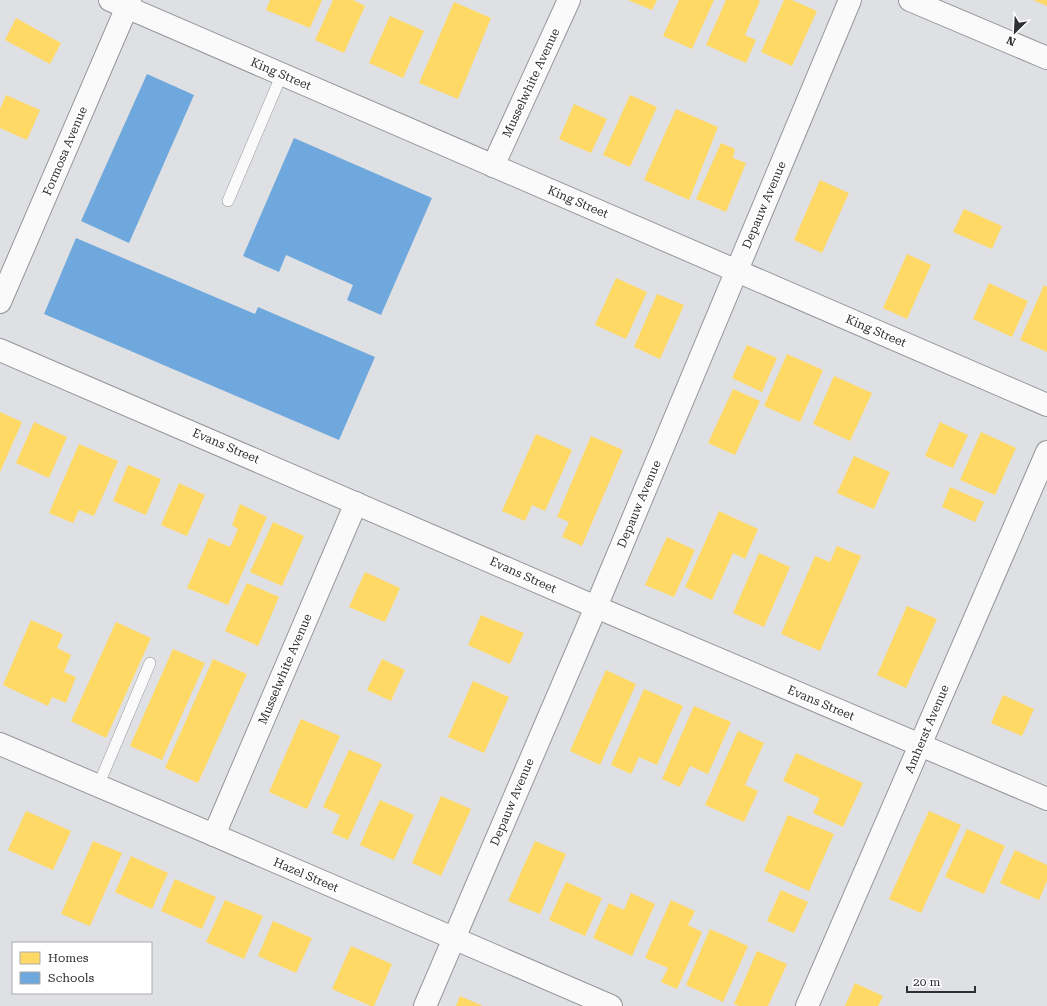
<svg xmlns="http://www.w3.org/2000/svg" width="1047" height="1006" viewBox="0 0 1047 1006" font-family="'Roboto Serif',serif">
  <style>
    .homes { fill: #ffd966 }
    .schools { fill: #6fa8dc }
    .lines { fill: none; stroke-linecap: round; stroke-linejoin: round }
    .service-casing { stroke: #959699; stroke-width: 12 }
    .minor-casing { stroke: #959699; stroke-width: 24 }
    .tertiary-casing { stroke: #959699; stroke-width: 24 }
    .service { stroke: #fafafb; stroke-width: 11 }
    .minor { stroke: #fafafb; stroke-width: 22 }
    .tertiary { stroke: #fafafb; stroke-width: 22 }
    .labels { text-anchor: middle; stroke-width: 4; stroke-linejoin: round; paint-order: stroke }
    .street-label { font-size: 12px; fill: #2f3033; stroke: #fff }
  </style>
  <rect width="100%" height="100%" fill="#dfe0e4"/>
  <g class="homes">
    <path d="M270,0H322L310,28L266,10Z"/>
    <path d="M333,0H353L365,6L344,53L315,40Z"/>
    <path d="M628,0H657L652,10Z"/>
    <path d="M679,0H714L692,49L663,36Z"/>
    <path d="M726,0H758L760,1L745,35L756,40L746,63L706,45Z"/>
    <path d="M784,0H792L817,11L792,66L761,52Z"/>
    <path d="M1033,0H1047V6Z"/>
    <path d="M454,2L491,18L458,99L419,83Z"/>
    <path d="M390,16L424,31L403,78L369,63Z"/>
    <path d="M16,18L61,43L50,64L5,40Z"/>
    <path d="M6,95L40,110L27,140L0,128V109Z"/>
    <path d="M630,95L657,107L630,167L603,155Z"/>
    <path d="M574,104L607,119L591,153L559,139Z"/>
    <path d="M676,109L718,127L689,200L644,180Z"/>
    <path d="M721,143L735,149L733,158L746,163L726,212L696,199Z"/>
    <path d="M820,180L849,193L822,253L794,240Z"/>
    <path d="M964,209L1002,226L992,249L953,232Z"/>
    <path d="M907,254L931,265L907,319L883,308Z"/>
    <path d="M616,278L647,292L626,339L595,325Z"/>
    <path d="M989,283L1028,301L1012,337L973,319Z"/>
    <path d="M1044,285L1047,287V352L1020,340Z"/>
    <path d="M657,294L684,305L660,359L634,347Z"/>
    <path d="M747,345L777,358L762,392L732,378Z"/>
    <path d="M787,354L823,370L800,422L764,406Z"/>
    <path d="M834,376L872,393L850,441L813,424Z"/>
    <path d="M733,389L760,401L735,455L708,443Z"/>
    <path d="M0,412L22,422L0,472Z"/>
    <path d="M34,422L67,437L49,478L16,463Z"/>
    <path d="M940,422L968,435L953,468L925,456Z"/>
    <path d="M981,432L1016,448L995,495L960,480Z"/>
    <path d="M536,434L572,450L545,511L532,505L525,521L502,511Z"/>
    <path d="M591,436L623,450L582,546L562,537L569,522L557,517Z"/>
    <path d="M79,444L118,461L94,516L79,510L73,523L49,513Z"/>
    <path d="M854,456L890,472L874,509L837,493Z"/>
    <path d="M128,465L161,479L146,515L113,501Z"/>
    <path d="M179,483L205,495L187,536L161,525Z"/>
    <path d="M950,487L984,502L975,522L942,507Z"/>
    <path d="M240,504L267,517L228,605L187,588L209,538L230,547L238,529L232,525Z"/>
    <path d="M719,511L758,529L745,559L733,553L712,600L685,587Z"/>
    <path d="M273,522L304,536L282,586L250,572Z"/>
    <path d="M667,537L695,550L674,597L645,585Z"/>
    <path d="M837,546L861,556L820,651L781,634L815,556L830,562Z"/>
    <path d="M759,553L790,567L764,627L733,613Z"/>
    <path d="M365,572L400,588L385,622L349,607Z"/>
    <path d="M247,583L279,597L258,646L225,631Z"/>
    <path d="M907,606L937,619L906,688L877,675Z"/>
    <path d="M481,615L524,633L510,664L468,645Z"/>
    <path d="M31,620L63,634L57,648L71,655L64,672L76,677L66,703L52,697L48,706L3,685Z"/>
    <path d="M116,622L151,638L106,738L71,721Z"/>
    <path d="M173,649L205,663L162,760L130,746Z"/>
    <path d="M213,659L247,674L198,783L165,768Z"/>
    <path d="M382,659L405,670L391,701L367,690Z"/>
    <path d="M606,670L636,684L600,765L570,751Z"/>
    <path d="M473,681L509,697L484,753L448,737Z"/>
    <path d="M644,689L683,706L657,765L639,757L631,774L611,765Z"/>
    <path d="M1003,695L1034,709L1022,736L991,723Z"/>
    <path d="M694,706L731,722L708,774L690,766L680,787L662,779Z"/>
    <path d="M301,719L340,736L307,809L269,792Z"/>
    <path d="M738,731L764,743L745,785L758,791L744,822L705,805Z"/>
    <path d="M349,750L382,764L348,840L332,833L340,815L323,807Z"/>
    <path d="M796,753L863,783L843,827L813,813L820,798L783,781Z"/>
    <path d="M441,796L471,809L441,876L412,863Z"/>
    <path d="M380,800L414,815L394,860L360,845Z"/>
    <path d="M26,811L71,831L53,870L8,850Z"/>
    <path d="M929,811L961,825L921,913L889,899Z"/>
    <path d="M788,815L834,834L809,891L764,871Z"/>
    <path d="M967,829L1005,846L984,894L945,877Z"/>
    <path d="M93,841L122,853L90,926L61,914Z"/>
    <path d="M535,841L566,854L540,914L508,901Z"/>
    <path d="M1015,850L1047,865V881L1039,900L1000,883Z"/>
    <path d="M131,856L168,873L152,909L115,892Z"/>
    <path d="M175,879L216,897L202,929L161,911Z"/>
    <path d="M566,882L602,898L585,936L549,920Z"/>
    <path d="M781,890L808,902L794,933L767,921Z"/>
    <path d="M631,893L655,904L632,956L593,938L609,903L624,910Z"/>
    <path d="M225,900L263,916L244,959L206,942Z"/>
    <path d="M671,900L695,911L688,925L702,932L677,989L661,982L668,968L645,958Z"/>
    <path d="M273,921L312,938L296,973L258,956Z"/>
    <path d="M710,929L748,946L723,1002L686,985Z"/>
    <path d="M351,946L392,964L374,1006H371L332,989Z"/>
    <path d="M757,951L787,964L768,1006H739L734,1004Z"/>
    <path d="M855,983L883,996L878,1006H845Z"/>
    <path d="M460,996L483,1006H456Z"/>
  </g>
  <g class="schools">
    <path d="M147,74L194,95L129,243L81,221Z"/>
    <path d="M294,138L432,198L381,315L347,300L353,285L286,255L279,272L243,256Z"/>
    <path d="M76,238L255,314L258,307L375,357L339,440L44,314Z"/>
  </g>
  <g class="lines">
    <defs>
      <g id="service">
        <path d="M228,201L282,74"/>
        <path d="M98,786L150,663"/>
      </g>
      <g id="minor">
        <path d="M110,0L1047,405"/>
        <path d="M910,0L1047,58"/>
        <path d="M493,166L569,0"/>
        <path d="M0,350L596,607L1047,799"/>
        <path d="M0,744L214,835L611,1006"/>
        <path d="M214,835L356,503"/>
        <path d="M425,1006L596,607L850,0"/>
        <path d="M807,1006L1047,452"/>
      </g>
      <path id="tertiary" d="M0,302L130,0"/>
    </defs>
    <use href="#service" class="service-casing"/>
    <use href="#minor" class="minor-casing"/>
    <use href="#tertiary" class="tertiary-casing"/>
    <use href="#service" class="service"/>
    <use href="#minor" class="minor"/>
    <use href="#tertiary" class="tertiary"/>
  </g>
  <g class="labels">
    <g class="street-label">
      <text transform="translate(281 74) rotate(23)" y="4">King Street</text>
      <text transform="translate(531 83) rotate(-65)" y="4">Musselwhite Avenue</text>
      <text transform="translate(65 151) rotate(-67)" y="4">Formosa Avenue</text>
      <text transform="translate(578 202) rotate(23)" y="4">King Street</text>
      <text transform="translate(764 205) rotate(-67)" y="4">Depauw Avenue</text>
      <text transform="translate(876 331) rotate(23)" y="4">King Street</text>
      <text transform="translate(226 446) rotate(23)" y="4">Evans Street</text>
      <text transform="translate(639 504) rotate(-67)" y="4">Depauw Avenue</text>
      <text transform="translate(523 575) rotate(24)" y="4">Evans Street</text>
      <text transform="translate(285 669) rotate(-67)" y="4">Musselwhite Avenue</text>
      <text transform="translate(821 703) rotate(23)" y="4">Evans Street</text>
      <text transform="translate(927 729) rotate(-67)" y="4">Amherst Avenue</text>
      <text transform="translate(512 802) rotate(-67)" y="4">Depauw Avenue</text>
      <text transform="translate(306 875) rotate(23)" y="4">Hazel Street</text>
    </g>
  </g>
  <rect x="12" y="942" width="140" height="52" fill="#ffffff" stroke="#acacad"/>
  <rect x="20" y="952" width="20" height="12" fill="#ffd966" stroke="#acacad"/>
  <text x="48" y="962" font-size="12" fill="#2f3033">Homes</text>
  <rect x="20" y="972" width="20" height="12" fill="#6fa8dc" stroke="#acacad"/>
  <text x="48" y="982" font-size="12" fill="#2f3033">Schools</text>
  <g transform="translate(1015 32) rotate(204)" stroke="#ffffff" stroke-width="3" paint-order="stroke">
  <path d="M0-3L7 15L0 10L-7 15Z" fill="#2f3033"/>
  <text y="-6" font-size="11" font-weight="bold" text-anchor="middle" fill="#2f3033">N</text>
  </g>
  <path d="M907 986v6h68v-6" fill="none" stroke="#2f3033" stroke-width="2"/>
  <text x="913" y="986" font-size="12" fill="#2f3033" stroke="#ffffff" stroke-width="3" paint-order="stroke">20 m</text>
</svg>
